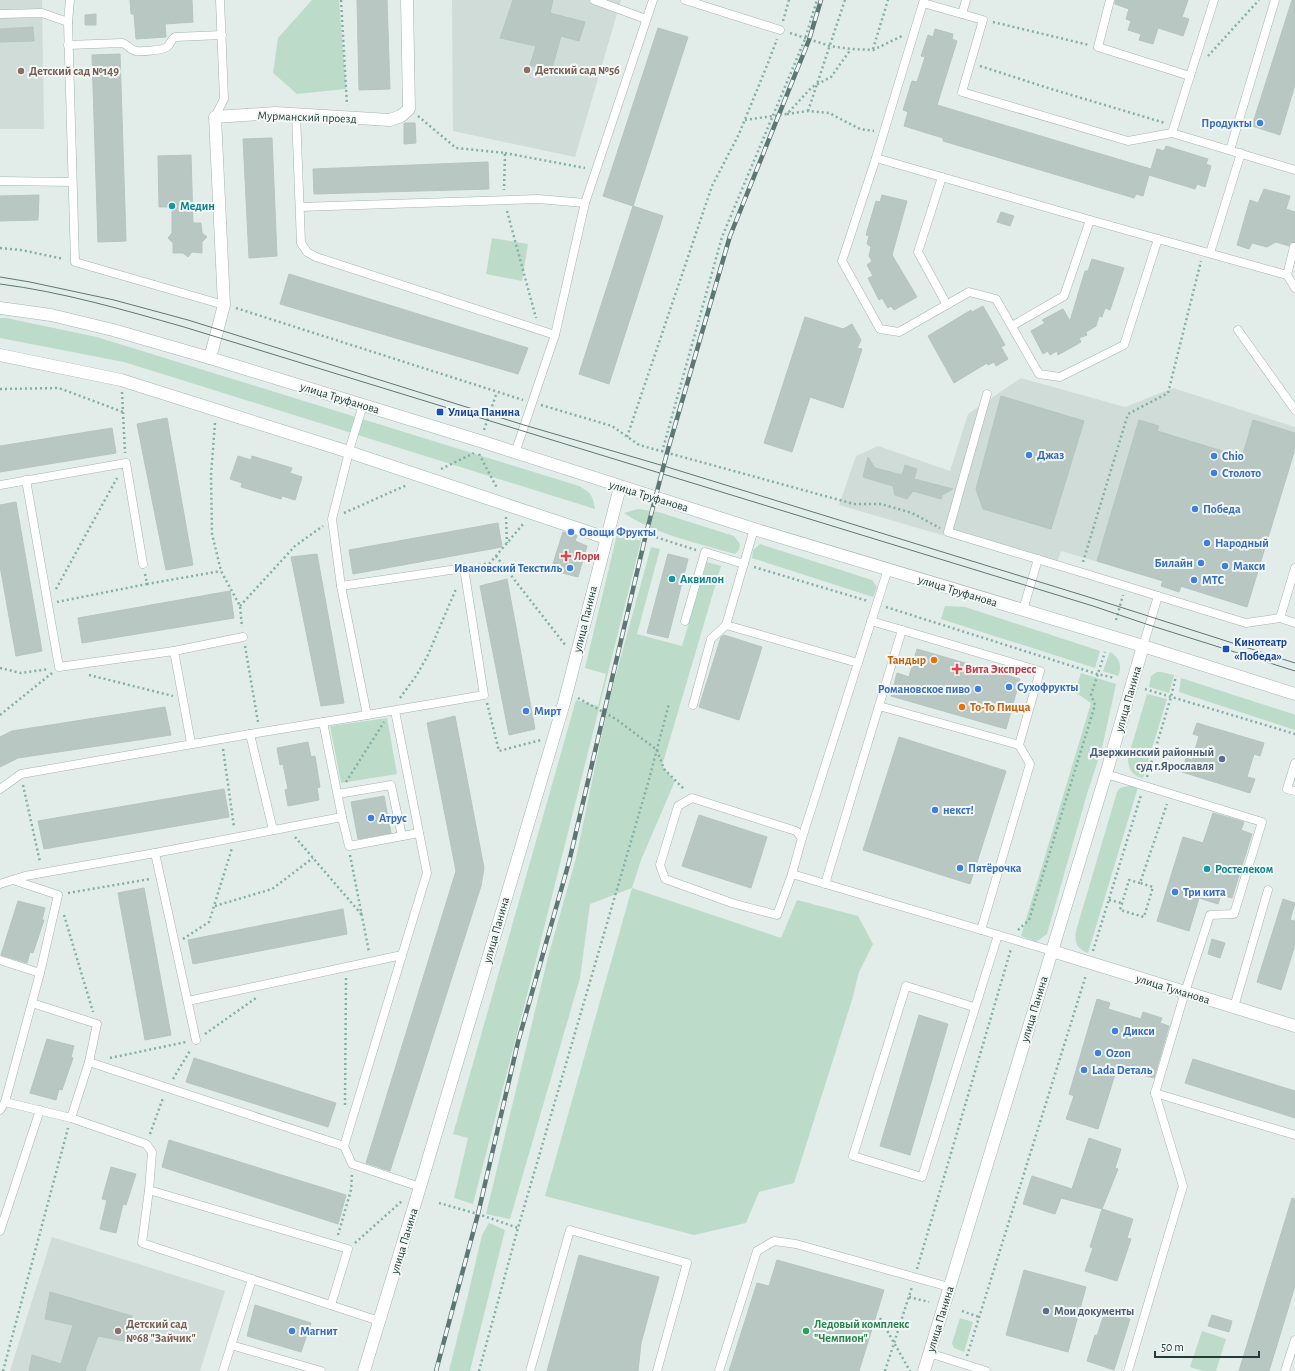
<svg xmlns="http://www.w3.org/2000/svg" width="1295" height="1371" viewBox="0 0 1295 1371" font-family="'Alegreya Sans',sans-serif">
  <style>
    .built { fill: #d0dcd8 }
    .green { fill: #bcdcc9 }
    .building { fill: #b8c7c2; stroke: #b5c5c1 }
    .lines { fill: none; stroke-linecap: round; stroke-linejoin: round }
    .service-casing { stroke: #a5b4b1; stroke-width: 9 }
    .minor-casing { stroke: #a5b4b1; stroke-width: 13 }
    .tertiary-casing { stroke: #a5b4b1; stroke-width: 13 }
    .path { stroke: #84afa6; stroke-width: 2.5; stroke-dasharray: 2 3; stroke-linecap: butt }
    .service { stroke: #fff; stroke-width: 8 }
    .minor { stroke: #fff; stroke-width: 12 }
    .tertiary { stroke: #fff; stroke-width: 12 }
    .tram { stroke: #5d7874; stroke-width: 1 }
    .rail-casing { stroke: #5d7874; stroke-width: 4.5 }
    .rail { stroke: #f3f8f6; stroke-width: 3; stroke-dasharray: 9; stroke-linecap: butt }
    .education-dot { fill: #8d6e63; stroke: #f3f8f6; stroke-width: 1.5 }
    .shop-dot { fill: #3f7fe0; stroke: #f3f8f6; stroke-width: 1.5 }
    .culture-dot { fill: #0f9aa8; stroke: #f3f8f6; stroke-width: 1.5 }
    .transit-dot { fill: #1a4fb4; stroke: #f3f8f6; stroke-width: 1.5 }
    .health-dot { fill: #e0444e; stroke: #f3f8f6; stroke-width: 1.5 }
    .food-dot { fill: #e8710a; stroke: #f3f8f6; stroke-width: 1.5 }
    .service-dot { fill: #5c6f8a; stroke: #f3f8f6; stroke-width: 1.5 }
    .leisure-dot { fill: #2e9e5b; stroke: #f3f8f6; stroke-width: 1.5 }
    .labels { text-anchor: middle; stroke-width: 4; stroke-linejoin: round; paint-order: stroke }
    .education-label { font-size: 12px; font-weight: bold; fill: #785e54; stroke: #f3f8f6; text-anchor: start }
    .street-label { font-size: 12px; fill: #233c39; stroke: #f3f8f6 }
    .shop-label { font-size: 12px; font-weight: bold; fill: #366cbe; stroke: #f3f8f6; text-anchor: start }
    .culture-label { font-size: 12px; font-weight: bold; fill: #0d838f; stroke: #f3f8f6; text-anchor: start }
    .transit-label { font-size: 12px; font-weight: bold; fill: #164399; stroke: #f3f8f6; text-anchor: start }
    .health-label { font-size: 12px; font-weight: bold; fill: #be3a42; stroke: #f3f8f6; text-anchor: start }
    .food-label { font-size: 12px; font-weight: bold; fill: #c56008; stroke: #f3f8f6; text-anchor: end }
    .service-label { font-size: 12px; font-weight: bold; fill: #4e5e75; stroke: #f3f8f6; text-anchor: end }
    .leisure-label { font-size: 12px; font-weight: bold; fill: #27864d; stroke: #f3f8f6; text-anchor: start }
  </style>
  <rect width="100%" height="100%" fill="#e2ece9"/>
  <g class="built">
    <path d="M0,0H42L44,129H0Z"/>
    <path d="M452,0H621L575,157L453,131Z"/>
    <path d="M1021,378L1125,407L1173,388L1295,427V449L1247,607L1181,587L1179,592L1161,586L1162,581L1061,551L1055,568L839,505L856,456L878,446L950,471L968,414Z"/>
    <path d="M52,1237L225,1291L200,1371H10Z"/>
  </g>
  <g class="green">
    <path d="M312,0H339L346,89L297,94L273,73L278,38Z"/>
    <path d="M492,238L528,244L522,281L486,274Z"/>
    <path d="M0,318H6L97,337L579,486C590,492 593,495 595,509L124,362L0,338Z"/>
    <path d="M638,509L658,512L734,536L740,544L739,550L735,554C697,543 657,535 624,513Z"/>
    <path d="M617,534L641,541L535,964L473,1204L454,1198L468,1138L453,1134L576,700L598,706L606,674L585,668Z"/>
    <path d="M760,544L872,580L877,587L873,597L752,558L753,550Z"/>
    <path d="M651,547L660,549L637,634L682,646L707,562L721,566L662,766L675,781L641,860L632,888L781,938L797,900L858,916L873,944L859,972L852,1000L794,1183L759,1192L746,1223L694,1235L545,1196L632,888L590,904L580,978L510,1219L486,1214L548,957L576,858L609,700Z"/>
    <path d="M945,606L965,607L1100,651L1095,668L941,619Z"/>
    <path d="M1110,652C1119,657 1123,666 1118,676L1103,671Z"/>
    <path d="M1157,672H1161L1174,675L1169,693L1149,687L1151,676Z"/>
    <path d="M1081,673L1116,684L1102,748L1087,794L1047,934L1036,942L1021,936L1091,703L1075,692Z"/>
    <path d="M1181,678L1293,714L1295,715V730L1179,692Z"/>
    <path d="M1147,694L1167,699L1143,778C1132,776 1128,769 1128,758Z"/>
    <path d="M387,718L397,774L341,783L330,726Z"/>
    <path d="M1132,785L1138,787L1088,953C1077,949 1074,942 1076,931L1117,792L1120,788Z"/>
    <path d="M489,1223L505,1230L470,1371H449L467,1299L482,1235Z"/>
    <path d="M960,1318L973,1322L964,1352L954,1348L952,1343Z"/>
    <path d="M1202,1331L1226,1339L1216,1371H1203L1190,1367Z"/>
  </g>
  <g class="building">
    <path d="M130,0H192L193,22L165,24L166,37L136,39L134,14H131Z"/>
    <path d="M357,0H387L390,89L359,90Z"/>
    <path d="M513,0H553L550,13L585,22L579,41L561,36L551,72L530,65L536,46L500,38Z"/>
    <path d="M1115,0H1188L1182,17L1189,19L1183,36L1158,28L1153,44L1139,40L1141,34L1128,30L1131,21L1126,19L1129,9L1115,4Z"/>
    <path d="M1292,0H1295V85L1280,135L1252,126Z"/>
    <path d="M96,14V25H85V15Z"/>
    <path d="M33,27L34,41L0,42V29Z"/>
    <path d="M658,28L688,37L633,206L603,196Z"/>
    <path d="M935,29L953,34L952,39L957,41L937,105L1151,169L1157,149L1164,151L1166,146L1208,159L1206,164L1211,166L1205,187L1197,184L1195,189L1149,175L1143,196L1136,194L1134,198L943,141V138L904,126L908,112L903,110L912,81L917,82L925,57L921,56L928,35L933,37Z"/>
    <path d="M120,54L126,241L98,242L92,55Z"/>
    <path d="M404,123H415L416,143L404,144Z"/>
    <path d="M272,138L277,256L249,258L243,139Z"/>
    <path d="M191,155L193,223H201L202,233L207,237L202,242V253L192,252L188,257L183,253H173V243L168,238L172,233V207H159L158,156Z"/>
    <path d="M488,162L489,189L314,194L313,169Z"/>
    <path d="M1264,189L1290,196L1286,209L1295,212V242L1290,243L1289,246L1276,242L1267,247L1252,243L1249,249L1237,245L1250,200L1258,203Z"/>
    <path d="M39,195L38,220L0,221V196Z"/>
    <path d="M882,195L907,201L892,255L917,297L894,310L891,306L888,308L882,298L879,300L868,278L873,276L867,265L872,261L869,256L871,247L867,244L869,236L866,235L876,201L880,202Z"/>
    <path d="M633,206L663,216L609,384L579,374Z"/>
    <path d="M1001,212L1014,216L1010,226L997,222Z"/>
    <path d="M1092,259L1124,268L1110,310L1105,308L1102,317L1099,316L1096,326L1086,332L1087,335L1079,338L1081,342L1058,355L1057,351L1050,355L1048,351L1043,354L1031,331L1045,323L1042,320L1063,309L1070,321L1085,271H1088Z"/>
    <path d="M289,274L528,348L518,374L280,304Z"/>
    <path d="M983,306L1005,345L1001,347L1008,359L996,366L994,362L988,365L987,363L954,383L928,336L971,310L972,312Z"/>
    <path d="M805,317L843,329L852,324L861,340L857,348L862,349L843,408L810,397L792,452L764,443Z"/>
    <path d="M1001,396L1084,421L1051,529L983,509L976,489Z"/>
    <path d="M167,418L193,565L166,570L137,424Z"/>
    <path d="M1139,420L1159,426L1157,431L1242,457L1253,420L1295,433V449L1247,607L1181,586L1179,592L1161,586L1163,581L1097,561Z"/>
    <path d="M112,428L116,453L0,472V446Z"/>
    <path d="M238,456L251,460L252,456L292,468L290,473L302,477L295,500L282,496L281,499L241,487L242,483L230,479Z"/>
    <path d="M868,457L875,468L902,475L905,465L917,469L914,479L953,489L942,495L941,499L913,491L907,499L895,495L893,486L863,477Z"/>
    <path d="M16,502L42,651L16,656L0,566V505Z"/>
    <path d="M498,523L502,547L353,574L349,550Z"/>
    <path d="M563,532L577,536L575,541L587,546L578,577L551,570Z"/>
    <path d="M317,554L344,703L321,706L291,557Z"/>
    <path d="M668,554L688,559L668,638L647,633Z"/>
    <path d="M507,579L535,729L509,735L480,586Z"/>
    <path d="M230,591L234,618L82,643L78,618Z"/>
    <path d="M724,635L762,647L739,720L699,707L721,637Z"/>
    <path d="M917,649L1020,679L1006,729L891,696L897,673L909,677Z"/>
    <path d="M165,707L171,735L18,758L0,767V737L12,731Z"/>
    <path d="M455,716L484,868L481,886L390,1171L366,1163L456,871L427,723Z"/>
    <path d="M1197,723L1264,743L1260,756L1254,754L1247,777L1255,779L1250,793L1182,772L1186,758L1192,760L1199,736L1193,734Z"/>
    <path d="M899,737L1006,771L970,884L863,850Z"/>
    <path d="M308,742L311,757L315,756L320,787L317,788L319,800L288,806L285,790L288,789L283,764L280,765L277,748Z"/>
    <path d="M224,789L229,817L44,849L38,821Z"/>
    <path d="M384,796L391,833L358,839L351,802Z"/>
    <path d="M1213,813L1244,822L1241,830L1252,834L1232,898L1221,895L1218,904L1199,898L1189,931L1157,921L1183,837L1203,843Z"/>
    <path d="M699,815L767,837L751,888L682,866Z"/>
    <path d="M144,888L171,1035L145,1040L118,893Z"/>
    <path d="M1283,899L1295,903L1290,920L1295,921V945L1281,990L1257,982Z"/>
    <path d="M18,901L45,908L42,920H44L33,953L30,952L27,963L1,955Z"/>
    <path d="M343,909L347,934L193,964L188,940Z"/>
    <path d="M1212,939L1225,943L1220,958L1208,954Z"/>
    <path d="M1097,999L1110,1003L1108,1009L1141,1019L1143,1012L1162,1018L1160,1023L1169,1026L1154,1078L1117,1068L1098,1129L1066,1119L1074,1096L1069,1094Z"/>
    <path d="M919,1015L948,1024L910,1155L880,1146Z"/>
    <path d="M47,1039L74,1046L71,1057L73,1058L62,1090L59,1089L56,1100L30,1093Z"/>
    <path d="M194,1058L336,1103L328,1127L186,1082Z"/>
    <path d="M1193,1059L1295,1091V1118L1185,1083Z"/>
    <path d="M1089,1138L1121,1149L1115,1168L1118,1169L1102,1209L1061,1198L1055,1214L1023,1204L1032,1176L1072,1189Z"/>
    <path d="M169,1140L346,1195L338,1224L162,1167Z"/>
    <path d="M111,1167L136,1174L126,1205L123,1204L116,1233L100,1229L107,1200L102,1199Z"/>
    <path d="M1292,1198L1295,1199V1286L1269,1371H1239Z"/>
    <path d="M1102,1209L1133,1219L1127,1238L1131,1239L1117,1281L1085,1271L1093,1248L1090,1247Z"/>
    <path d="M579,1255L659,1277L641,1343L638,1371H547Z"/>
    <path d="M777,1260L884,1290L859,1371H729L757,1283L769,1286Z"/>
    <path d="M1024,1270L1086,1287L1068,1352L1006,1335Z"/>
    <path d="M50,1292L132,1316L124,1341L98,1336L85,1371H29L32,1355L61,1364L73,1325L45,1319Z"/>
    <path d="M255,1305L311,1323L301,1352L247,1336Z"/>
    <path d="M1105,1311L1130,1319L1114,1370L1087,1361L1095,1335L1097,1336Z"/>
    <path d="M1212,1315L1232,1321L1229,1332L1208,1326Z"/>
  </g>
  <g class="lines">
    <defs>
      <g id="service">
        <path d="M70,0L68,22L75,262L224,305"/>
        <path d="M594,0L646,19"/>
        <path d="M685,0L780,30"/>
        <path d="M1110,0L1098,47L1190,76"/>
        <path d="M0,14L42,13L68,22"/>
        <path d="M962,14L966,0"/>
        <path d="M68,45L122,43C127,44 130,50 136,51C141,52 163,50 167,47C171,44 171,39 175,37L222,35"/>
        <path d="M296,114L301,243L307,252L316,257L555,335"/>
        <path d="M215,117L224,99L220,0"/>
        <path d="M1172,133L1214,0"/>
        <path d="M1230,150L1275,0"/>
        <path d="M876,158L1090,220L1287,275"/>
        <path d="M942,177L918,252L947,305"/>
        <path d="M0,181L72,182"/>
        <path d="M300,207L538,199L585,203"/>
        <path d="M1158,239L1124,345L1060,377L1039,374L996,299L969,292L899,332L880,329L842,261L876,158L923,3L983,20L962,92L1128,141L1172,133L1295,170"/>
        <path d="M1294,247L1287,275L1295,288"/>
        <path d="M1210,253L1241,153"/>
        <path d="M1012,326L1064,296L1090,220"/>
        <path d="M1238,330L1295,410"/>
        <path d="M987,394L948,532L1080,572L1158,596L1143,646"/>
        <path d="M515,453L555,335L585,203L653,0"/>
        <path d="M26,480L59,667L174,651L191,743"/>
        <path d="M0,485L126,463L143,564"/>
        <path d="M754,529L726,625L858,663"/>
        <path d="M1295,568L1280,618L1295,623"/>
        <path d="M341,586L464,568L484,695L367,715"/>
        <path d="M1158,596L1246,623L1280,618"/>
        <path d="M1023,610L1038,559"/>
        <path d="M685,621L705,552L744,564"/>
        <path d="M871,621L902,630"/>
        <path d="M174,651L243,637"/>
        <path d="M693,705L711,639L726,625"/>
        <path d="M879,706L1019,745"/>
        <path d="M395,711L427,873L344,1146L352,1164L420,1187"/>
        <path d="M1295,763L1287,789L1295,791"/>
        <path d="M1106,774L1262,822L1234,914L1210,915L1185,992L1155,1093L1295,1135"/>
        <path d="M0,789L21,774L250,734"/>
        <path d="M338,794L391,785L402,836"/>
        <path d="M342,817L349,846L419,833"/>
        <path d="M273,830L250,734L367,715L341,586L332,519L351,444L363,405"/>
        <path d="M802,838L796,831L692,798L678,806L660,865L665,879L732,903L777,915L792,874L1052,951"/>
        <path d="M792,874L802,838L888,569"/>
        <path d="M0,884L25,876L155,853"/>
        <path d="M825,884L902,630L1040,671L1019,745L1030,764L981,930"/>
        <path d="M0,960L40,973L58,895L13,880"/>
        <path d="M188,1001L402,955"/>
        <path d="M32,1003L97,1024L89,1062"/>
        <path d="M974,1007L906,986L853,1156L922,1177L998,935"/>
        <path d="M1234,1007L1268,890"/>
        <path d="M196,1040L155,853L342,817L323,722"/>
        <path d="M5,1102L40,973"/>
        <path d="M0,1110L5,1102L71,1118"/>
        <path d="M344,1146L89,1062L71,1118L146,1144L152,1152L149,1190L142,1243L379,1321"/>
        <path d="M149,1190L348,1249L331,1305"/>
        <path d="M0,1231L40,1110"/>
        <path d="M231,1345L321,1371"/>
        <path d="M929,1353L986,1371"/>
        <path d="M223,1371L252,1279"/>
        <path d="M530,1371L570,1230L687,1263L657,1371"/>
        <path d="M719,1371L757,1251L774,1241L796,1244L949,1287"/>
        <path d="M1128,1371L1183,1186L1155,1093"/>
        <path d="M1285,1371L1295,1340"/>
      </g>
      <g id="minor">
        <path d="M0,355L121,380L349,452L606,538"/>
        <path d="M210,358L224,305L215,117L275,113L390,120L401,116L409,109L407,0"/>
        <path d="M1052,951L1295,1026"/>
      </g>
      <g id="tertiary">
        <path d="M0,308L51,315L113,330L210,358L480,441L754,529L1143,646L1295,694"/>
        <path d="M364,1371L420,1187L564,703L620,487"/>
        <path d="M924,1371L1106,774L1143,646"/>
      </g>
    </defs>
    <use href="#service" class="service-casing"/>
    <use href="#minor" class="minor-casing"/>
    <use href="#tertiary" class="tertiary-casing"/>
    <g class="path">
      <path d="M341,0L347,105"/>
      <path d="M783,21L789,0"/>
      <path d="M993,22L1089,45"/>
      <path d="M790,33L830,46L851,49L873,50L902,36"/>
      <path d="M873,49L888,0"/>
      <path d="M1208,56L1259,0"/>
      <path d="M980,66L1048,88L1165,123"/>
      <path d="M808,111L845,0"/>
      <path d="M787,114L808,111L829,113L860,129L874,131"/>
      <path d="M418,116L456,148L505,153L504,190"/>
      <path d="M745,120L787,114L812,87L831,77L851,49"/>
      <path d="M505,153L585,168"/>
      <path d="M507,211L536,318"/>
      <path d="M0,248L21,250L64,259"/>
      <path d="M236,308L523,400"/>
      <path d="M0,389L59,388L123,412"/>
      <path d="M122,392L125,453"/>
      <path d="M541,405L612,426L639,445L854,504H881L912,513L940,528"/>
      <path d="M215,423L211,475L212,534L221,571L240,606L242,627"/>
      <path d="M484,430L497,392"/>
      <path d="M627,437L712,186L739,134L768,63L777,39"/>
      <path d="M662,452L722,237L805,39L817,0"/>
      <path d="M479,454L497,488"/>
      <path d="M441,469L474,453"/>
      <path d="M344,513L407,485"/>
      <path d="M506,517L507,543"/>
      <path d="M622,530L646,534L696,550"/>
      <path d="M496,556L566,646"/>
      <path d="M1083,562L1128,414L1168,393L1201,261"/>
      <path d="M474,566L490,563L524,523"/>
      <path d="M754,567L868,601"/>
      <path d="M145,574L147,584L221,571"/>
      <path d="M56,589L117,478"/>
      <path d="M57,602L147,584"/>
      <path d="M240,606L295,546L323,526"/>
      <path d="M886,607L1097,674L1115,678"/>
      <path d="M1116,620L1123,595"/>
      <path d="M245,646L258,722"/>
      <path d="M0,668L21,673L49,669"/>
      <path d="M89,675L173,696"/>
      <path d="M1145,689L1295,734"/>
      <path d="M400,698L416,676L427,657L456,589"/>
      <path d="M578,698L616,719L657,750L664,769L685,790"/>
      <path d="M487,703L499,751L541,740"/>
      <path d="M0,715L52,673"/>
      <path d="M223,749L234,827"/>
      <path d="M1147,777L1171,697L1176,676"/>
      <path d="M346,782L384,722"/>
      <path d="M23,785L40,862"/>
      <path d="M295,837L362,915"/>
      <path d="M350,855L369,952"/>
      <path d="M1140,883L1129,880L1120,910L1144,917L1153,887L1140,883L1167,804"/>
      <path d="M68,893L150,879"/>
      <path d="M1109,900L1122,903"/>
      <path d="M215,906L272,889L313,858"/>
      <path d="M64,915L93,1012"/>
      <path d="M1018,930L1029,920L1095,705L1091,695L1105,652"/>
      <path d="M183,939L209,922L232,848"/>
      <path d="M1093,951L1141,795"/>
      <path d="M205,1034L256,998"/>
      <path d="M110,1058L186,1042"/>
      <path d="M173,1079L191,1049"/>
      <path d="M345,1105L346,978"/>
      <path d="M150,1134L163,1098"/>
      <path d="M439,1203L478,1214L518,1228"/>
      <path d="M338,1235L351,1190L352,1174"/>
      <path d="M355,1243L402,1201"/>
      <path d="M917,1269L1011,949"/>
      <path d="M909,1297L929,1302"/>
      <path d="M962,1311L979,1317"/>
      <path d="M880,1318L910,1371"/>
      <path d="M967,1356L1086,975"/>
      <path d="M3,1371L68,1128"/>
      <path d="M479,1371L518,1228L648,783L669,704"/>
      <path d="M885,1371L912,1287"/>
    </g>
    <use href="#service" class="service"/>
    <use href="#minor" class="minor"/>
    <use href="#tertiary" class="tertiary"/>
    <g class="tram">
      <path d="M0,277L30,282L114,300L188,320L524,425L664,466L1095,599L1295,663"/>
      <path d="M0,284C63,292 124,310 184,327L1093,606L1149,625L1295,671"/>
    </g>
    <defs>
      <path id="rail" d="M436,1371L478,1214L518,1042L569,862L646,534L667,453L730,236L809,40L821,0"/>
    </defs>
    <use href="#rail" class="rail-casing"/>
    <use href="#rail" class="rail"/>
  </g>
  <g class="education-dot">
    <circle cx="527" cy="70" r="4"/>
    <circle cx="21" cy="71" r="4"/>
    <circle cx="118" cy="1331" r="4"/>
  </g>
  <g class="shop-dot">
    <circle cx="1260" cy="123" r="4"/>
    <circle cx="1029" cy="455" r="4"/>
    <circle cx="1214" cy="456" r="4"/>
    <circle cx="1214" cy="473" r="4"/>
    <circle cx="1195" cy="509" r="4"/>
    <circle cx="571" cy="532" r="4"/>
    <circle cx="1207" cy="543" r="4"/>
    <circle cx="1201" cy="563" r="4"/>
    <circle cx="1225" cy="566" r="4"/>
    <circle cx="570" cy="568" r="4"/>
    <circle cx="1194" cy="580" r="4"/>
    <circle cx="1009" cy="687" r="4"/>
    <circle cx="978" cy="689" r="4"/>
    <circle cx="526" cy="711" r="4"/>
    <circle cx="935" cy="810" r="4"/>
    <circle cx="371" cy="818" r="4"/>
    <circle cx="960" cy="868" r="4"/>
    <circle cx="1175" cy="892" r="4"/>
    <circle cx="1115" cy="1031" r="4"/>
    <circle cx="1098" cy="1053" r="4"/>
    <circle cx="1084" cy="1070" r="4"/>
    <circle cx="292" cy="1331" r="4"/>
  </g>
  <g class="culture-dot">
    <circle cx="172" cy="206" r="4"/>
    <circle cx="672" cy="579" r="4"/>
    <circle cx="1207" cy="869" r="4"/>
  </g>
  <g class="transit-dot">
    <rect x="436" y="408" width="8" height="8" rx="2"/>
    <rect x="1222" y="645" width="8" height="8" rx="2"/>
  </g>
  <g class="health-dot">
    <path d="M564 550h4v4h4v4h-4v4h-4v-4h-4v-4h4z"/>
    <path d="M955 663h4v4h4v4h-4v4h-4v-4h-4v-4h4z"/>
  </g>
  <g class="food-dot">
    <circle cx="934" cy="660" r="4"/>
    <circle cx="962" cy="707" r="4"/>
  </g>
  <g class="service-dot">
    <circle cx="1222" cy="759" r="4"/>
    <circle cx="1046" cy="1311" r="4"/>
  </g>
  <circle class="leisure-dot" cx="806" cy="1331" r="4"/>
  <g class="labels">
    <g class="education-label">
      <text x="535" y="74">Детский сад №56</text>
      <text x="29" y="75">Детский сад №149</text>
      <text x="126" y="1328">Детский сад<tspan x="126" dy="14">№68 "Зайчик"</tspan></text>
    </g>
    <g class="street-label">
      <text transform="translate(307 117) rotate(2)" y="4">Мурманский проезд</text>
      <text transform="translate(340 398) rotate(17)" y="4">улица Труфанова</text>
      <text transform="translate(649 496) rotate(17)" y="4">улица Труфанова</text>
      <text transform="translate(958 591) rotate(17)" y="4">улица Труфанова</text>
      <text transform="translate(585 619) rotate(-76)" y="4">улица Панина</text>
      <text transform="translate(1128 699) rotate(-74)" y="4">улица Панина</text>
      <text transform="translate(496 930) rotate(-74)" y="4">улица Панина</text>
      <text transform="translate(1173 989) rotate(17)" y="4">улица Туманова</text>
      <text transform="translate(1034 1009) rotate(-73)" y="4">улица Панина</text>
      <text transform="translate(404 1241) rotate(-73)" y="4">улица Панина</text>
      <text transform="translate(940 1319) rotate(-73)" y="4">улица Панина</text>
    </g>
    <g class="shop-label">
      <text x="1252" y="127" text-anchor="end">Продукты</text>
      <text x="1037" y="459">Джаз</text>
      <text x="1222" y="460">Chio</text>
      <text x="1222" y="477">Столото</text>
      <text x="1203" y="513">Победа</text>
      <text x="579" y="536">Овощи Фрукты</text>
      <text x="1215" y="547">Народный</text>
      <text x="1193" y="567" text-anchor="end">Билайн</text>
      <text x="1233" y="570">Макси</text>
      <text x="562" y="572" text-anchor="end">Ивановский Текстиль</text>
      <text x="1202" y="584">МТС</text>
      <text x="1017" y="691">Сухофрукты</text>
      <text x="970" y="693" text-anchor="end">Романовское пиво</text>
      <text x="534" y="715">Мирт</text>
      <text x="943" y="814">некст!</text>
      <text x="379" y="822">Атрус</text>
      <text x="968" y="872">Пятёрочка</text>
      <text x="1183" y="896">Три кита</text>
      <text x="1123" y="1035">Дикси</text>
      <text x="1106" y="1057">Ozon</text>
      <text x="1092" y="1074">Lada Dеталь</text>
      <text x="300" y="1335">Магнит</text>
    </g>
    <g class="culture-label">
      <text x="180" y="210">Медин</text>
      <text x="680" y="583">Аквилон</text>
      <text x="1215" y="873">Ростелеком</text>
    </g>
    <g class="transit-label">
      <text x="448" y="416">Улица Панина</text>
      <text x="1234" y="646">Кинотеатр<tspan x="1234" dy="14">«Победа»</tspan></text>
    </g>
    <g class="health-label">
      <text x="574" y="560">Лори</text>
      <text x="965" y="673">Вита Экспресс</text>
    </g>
    <g class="food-label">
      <text x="926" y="664">Тандыр</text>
      <text x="970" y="711" text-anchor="start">То-То Пицца</text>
    </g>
    <g class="service-label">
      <text x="1214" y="756">Дзержинский районный<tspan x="1214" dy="14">суд г.Ярославля</tspan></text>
      <text x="1054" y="1315" text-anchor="start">Мои документы</text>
    </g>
    <g class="leisure-label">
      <text x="814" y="1328">Ледовый комплекс<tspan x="814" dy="14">"Чемпион"</tspan></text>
    </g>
  </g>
  <path d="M1155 1351v6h104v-6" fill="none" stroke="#233c39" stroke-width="2"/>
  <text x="1161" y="1351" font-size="12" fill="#233c39" stroke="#f3f8f6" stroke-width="3" paint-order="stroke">50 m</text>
</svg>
